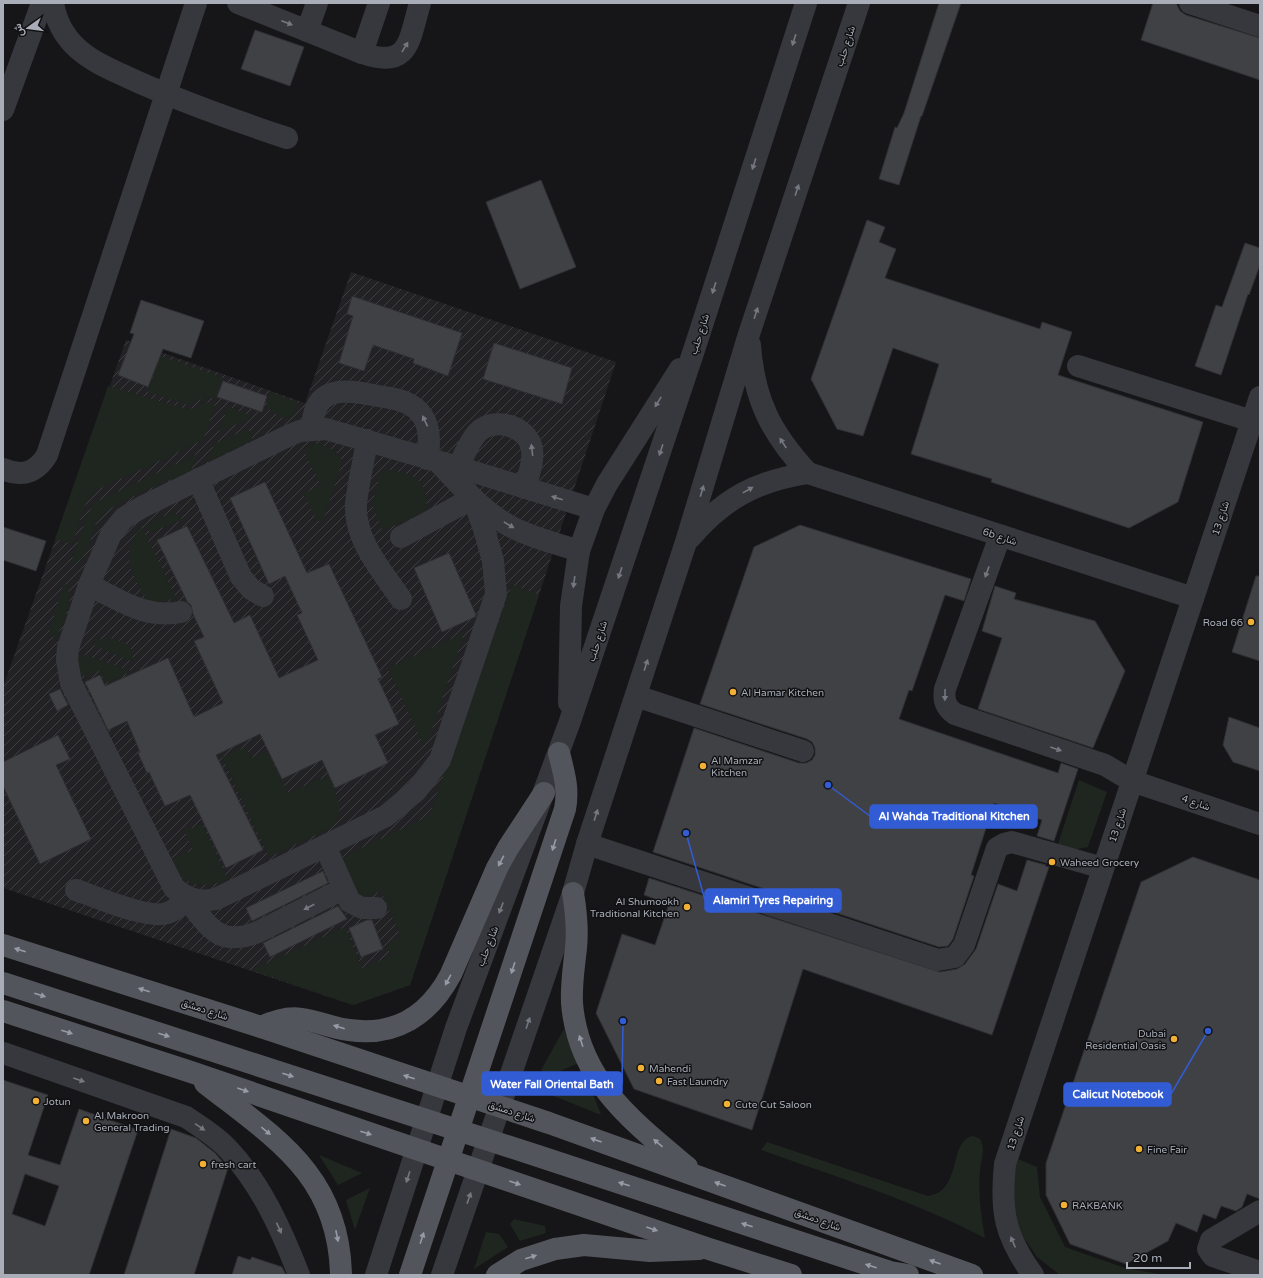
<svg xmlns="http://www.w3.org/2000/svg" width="1263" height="1278" viewBox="0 0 1263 1278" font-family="'Varela Round',Vazirmatn,sans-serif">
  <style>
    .industrial { fill: url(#industrial-furrows) }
    .green { fill: #1e261f }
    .building { fill: #404145; stroke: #303034; fill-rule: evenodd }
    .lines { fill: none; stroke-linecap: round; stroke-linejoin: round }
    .minor { stroke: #37383d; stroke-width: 22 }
    .major { stroke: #53555c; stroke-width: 22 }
    .oneway { fill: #757881 }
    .oneway2 { fill: #979ba6 }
    .poi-dot { fill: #f2b134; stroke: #111113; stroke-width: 1.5 }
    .labels { text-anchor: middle; stroke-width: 3; stroke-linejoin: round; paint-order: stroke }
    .street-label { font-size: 10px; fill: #a8adb8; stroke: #111113 }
    .poi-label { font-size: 10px; fill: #a8adb8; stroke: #111113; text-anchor: start }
    .leader { fill: none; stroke: #325cd3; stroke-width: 1.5 }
    .callout-dot { fill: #325cd3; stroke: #111113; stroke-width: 1.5 }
    .callout { fill: #325cd3; stroke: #325cd3; stroke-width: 1.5 }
    .callout-label { font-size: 11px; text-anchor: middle; font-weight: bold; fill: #fff }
  </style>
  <defs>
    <pattern id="industrial-furrows" width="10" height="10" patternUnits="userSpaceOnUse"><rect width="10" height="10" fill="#222225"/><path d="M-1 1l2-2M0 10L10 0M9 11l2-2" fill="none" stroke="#3f3f43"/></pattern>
  </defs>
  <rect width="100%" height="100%" fill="#161618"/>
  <path class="industrial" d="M351,272L616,362L410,985L353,1005L3,888V687L126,340L305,403Z"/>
  <g class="green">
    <path d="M160,356L223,378L216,399L207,397L188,405L148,392Z"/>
    <path d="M108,386L186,409L195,408L205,402L215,404L203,440L97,490L87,500L72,544L55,539Z"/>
    <path d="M270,392L299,403L292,416L281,418L266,407Z"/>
    <path d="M228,406L252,417L219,432Z"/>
    <path d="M248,429L253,440L208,462L214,444Z"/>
    <path d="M311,444C322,442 340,451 342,462L324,518L320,521L317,520L303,494L321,485L306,456V449Z"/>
    <path d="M197,454L191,471C170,480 114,502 101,516C87,531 94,559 70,565L87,516L94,503Z"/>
    <path d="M389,470C397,471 408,473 415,478C424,484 431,501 424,511C417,518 392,526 382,530L372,504L380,475Z"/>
    <path d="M173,512L183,520L150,532L145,525Z"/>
    <path d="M142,528L176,598L156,603L148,601C133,579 117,548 142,528Z"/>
    <path d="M64,582C77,600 63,620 56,639L49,633Z"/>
    <path d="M512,585L539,595L410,985L353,1005L252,970L345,927L362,968L391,956L386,944L401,937L381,891L356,901L337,860L429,816Z"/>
    <path d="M464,633L428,741L423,744L388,668Z"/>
    <path d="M104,638C118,638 127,642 134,654L131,661L91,644Z"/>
    <path d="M78,653L132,671L106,683L99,671L80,677L77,665Z"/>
    <path d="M246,747L251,758L267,751L288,793L328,776C336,793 347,810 332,827L269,857L222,757Z"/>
    <path d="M1079,780L1107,792L1088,847L1055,853Z"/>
    <path d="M202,824L228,880C197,890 186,885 166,861L193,850L185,831Z"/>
    <path d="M564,1029L579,1063L546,1077L541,1070Z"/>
    <path d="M587,1078L601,1115L551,1095Z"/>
    <path d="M973,1136L980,1139C986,1149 981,1159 980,1170C978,1193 981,1215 985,1238C914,1201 836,1177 761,1150L767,1142L928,1196C963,1191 948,1140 973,1136Z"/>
    <path d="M319,1155L362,1173L338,1185Z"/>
    <path d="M1018,1159L1037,1167L1040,1197L1065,1247L1125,1268L1165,1275H1060L1037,1257L1020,1232L1014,1218L1013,1173Z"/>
    <path d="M370,1188L355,1230L346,1200Z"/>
    <path d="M514,1219L545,1226L546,1233L520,1241L510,1224Z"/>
    <path d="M486,1232L499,1234L508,1247L474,1269Z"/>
  </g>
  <g class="building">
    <path d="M939,3H961L922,116H921L899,185L879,179L895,127L897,128L904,113Z"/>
    <path d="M1153,3H1176L1180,11L1186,15L1260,38V80L1141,40Z"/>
    <path d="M255,30L304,47L290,86L241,69Z"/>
    <path d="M541,180L576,267L520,289L486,202Z"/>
    <path d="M867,220L885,227L879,242L896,249L885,278L1040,329L1042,322L1072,332L1058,375L1203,422L1178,502L1129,528L991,482L992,479L911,454L939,364L893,348L863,436L837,429L811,379Z"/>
    <path d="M1245,243L1260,248V265L1249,295L1248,294L1221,375L1195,366L1216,305L1222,307Z"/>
    <path d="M352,296L462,333L448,376L413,363L414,359L373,345L364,371L339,363L353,316L347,314Z"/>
    <path d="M141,300L204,321L191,358L163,349L148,387L118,375L134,334L130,333Z"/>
    <path d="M494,343L572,368L562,404L483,379Z"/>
    <path d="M223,381L267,396L262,412L217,397Z"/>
    <path d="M265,482L307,573L329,564L382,677L378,679L399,724L375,735L388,763L335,788L322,760L282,779L260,734L216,755L263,850L226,868L190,795L165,806L149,772L147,773L138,753L140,752L127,721L108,730L85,682L100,675L105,686L168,658L194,717L223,703L194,641L204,637L193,614L191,605L187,601L157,540L187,526L234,623L250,615L279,678L318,660L297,615L302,613L285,576L269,584L230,498Z"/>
    <path d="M800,525L971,579L964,601L945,595L912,691L909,690L899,719L1058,773L1061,763L1078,769L1054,841L1037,836L1042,820L994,803L971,875L974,876L953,939L948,946L939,947L653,852L694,728L799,763H806L812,760L815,755V748L812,742L807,739L700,704L754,547Z"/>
    <path d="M3,527L46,541L36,571L3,560Z"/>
    <path d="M449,553L476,615L475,617L442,632L414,568Z"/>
    <path d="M1256,576H1260V661L1232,652Z"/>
    <path d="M995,586L1016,593L1014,599L1095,621L1125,671L1093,748L978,709L1002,638L982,631Z"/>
    <path d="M60,689L68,705L57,711L49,694Z"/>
    <path d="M1229,717L1260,728V771L1233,762L1223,745Z"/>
    <path d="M58,735L70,759L56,765L91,839L40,864L3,786V762Z"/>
    <path d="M1193,857L1260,880V1199L1247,1194L1242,1207L1236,1211L1221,1206L1216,1219L1203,1214L1197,1232L1176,1223L1168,1241L1126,1264L1070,1244L1046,1195V1163L1141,882Z"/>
    <path d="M1027,860L1046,865L1045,866L1049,867L992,1035L803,969L752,1130L634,1089L596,1013L622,934L655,945L669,904L644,895L649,878L940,972L957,969L965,964L976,949L998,884L1017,891Z"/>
    <path d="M323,871L328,883L252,921L246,908Z"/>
    <path d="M338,906L347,919L270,957L263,943Z"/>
    <path d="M367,920H372L383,949L361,957L349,928Z"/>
    <path d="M3,1080L48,1095L28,1155L60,1165L79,1109L138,1130L89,1275H3ZM25,1174L59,1186L45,1226L12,1214Z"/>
    <path d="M171,1129L196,1138L215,1153L228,1168L194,1275H124Z"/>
    <path d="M238,1256L250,1260L252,1257L282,1267L286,1275H232Z"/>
  </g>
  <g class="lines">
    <g class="minor">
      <path d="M53,3C56,21 64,36 77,48C91,61 110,69 127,77C179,101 233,120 287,138"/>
      <path d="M238,3L362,53C410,70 409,40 420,3"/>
      <path d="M1190,3L1260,26"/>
      <path d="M307,31L317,3"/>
      <path d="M362,53L379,3"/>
      <path d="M3,110L42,3"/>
      <path d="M750,345C754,400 771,433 808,473"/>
      <path d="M1078,366L1252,421"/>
      <path d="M312,430C313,384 345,389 378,396C396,399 413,401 423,417C431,430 429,445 428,459"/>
      <path d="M367,440C364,461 358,483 356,504C354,540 382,571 401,599"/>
      <path d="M439,463C462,487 486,516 518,530C537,539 559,544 579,551"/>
      <path d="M458,467C464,456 469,441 478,432C494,416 528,426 532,449C534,462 528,476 525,488"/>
      <path d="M3,469C22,477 36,473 47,455L196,3"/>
      <path d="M198,479L241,577L251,589L263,596"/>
      <path d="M1000,536L945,689C943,700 946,708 955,714L1105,765L1132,781L1260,824"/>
      <path d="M401,537L473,498L484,529L493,561L496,594L440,760L416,791L386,816L216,899C198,903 188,899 174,888L71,683L67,660L68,648L89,585L111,534L124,518L142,507L290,435L300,431L326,429L458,467L594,509"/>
      <path d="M690,538C724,498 757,481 808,473L1193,598"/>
      <path d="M89,585C120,600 145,619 181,612"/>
      <path d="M636,696L803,751"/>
      <path d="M569,703L571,606L579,551L594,509L607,484L680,369"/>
      <path d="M587,844L938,960L955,957L964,945L997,848L1004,844L1012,842L1103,868"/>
      <path d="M325,846L350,902L362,908H376"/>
      <path d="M76,890C96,897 149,920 167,913C175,911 181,904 185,897C209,926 217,948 258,932L343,889"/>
      <path d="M3,1053L186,1117C201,1127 216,1136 228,1149C261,1184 282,1231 299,1275"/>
      <path d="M1260,1211L1211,1240L1208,1249L1213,1256L1260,1272"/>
      <path d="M376,1275L456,1028L569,724L695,347L806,3"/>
      <path d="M442,1275L573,893L587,844L686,542L749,334L859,3"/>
      <path d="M1033,1275C1005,1236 1000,1212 1005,1164L1260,397"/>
    </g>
    <g class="major">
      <path d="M573,893C576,911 578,929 576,948C574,966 571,984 572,1003C578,1080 632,1121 687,1167"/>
      <path d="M3,945L261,1027L549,1123L972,1275"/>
      <path d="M3,983L538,1156L890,1272L908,1275"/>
      <path d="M3,1011L191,1072L706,1248L791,1275"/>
      <path d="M261,1027C302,1008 312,1025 349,1030C396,1037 430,1014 451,974L497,868L508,848L544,793"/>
      <path d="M205,1083C275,1138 339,1175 341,1275"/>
      <path d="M410,1275L565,809C569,789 564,773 559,753"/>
      <path d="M497,1275L521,1260L555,1249L584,1245L650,1251L699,1249"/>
    </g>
  </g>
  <defs><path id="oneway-solid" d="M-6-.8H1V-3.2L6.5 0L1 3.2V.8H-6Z"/></defs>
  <g class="oneway">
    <use href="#oneway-solid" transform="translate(287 23) rotate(21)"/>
    <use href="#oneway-solid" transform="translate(794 40) rotate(108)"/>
    <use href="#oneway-solid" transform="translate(405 47) rotate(-59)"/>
    <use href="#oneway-solid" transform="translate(754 164) rotate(108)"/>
    <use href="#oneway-solid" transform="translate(797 190) rotate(-72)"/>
    <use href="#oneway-solid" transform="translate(714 288) rotate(108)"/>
    <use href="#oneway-solid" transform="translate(756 313) rotate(-72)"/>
    <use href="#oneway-solid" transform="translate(658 402) rotate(122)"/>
    <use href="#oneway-solid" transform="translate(425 421) rotate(-115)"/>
    <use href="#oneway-solid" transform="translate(783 443) rotate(-123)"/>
    <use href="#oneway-solid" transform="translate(532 450) rotate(-97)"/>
    <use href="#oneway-solid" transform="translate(661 450) rotate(108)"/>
    <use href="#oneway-solid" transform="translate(748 490) rotate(-29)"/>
    <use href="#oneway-solid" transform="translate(702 491) rotate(-73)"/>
    <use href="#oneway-solid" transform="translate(557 498) rotate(-163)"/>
    <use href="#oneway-solid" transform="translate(509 525) rotate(31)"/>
    <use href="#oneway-solid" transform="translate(987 572) rotate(110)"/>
    <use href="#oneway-solid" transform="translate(620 573) rotate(108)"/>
    <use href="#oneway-solid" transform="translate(574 582) rotate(98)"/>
    <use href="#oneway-solid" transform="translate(646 665) rotate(-72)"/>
    <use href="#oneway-solid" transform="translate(945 695) rotate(91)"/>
    <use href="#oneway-solid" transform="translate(1056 749) rotate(19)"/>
    <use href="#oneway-solid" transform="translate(596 815) rotate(-72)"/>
    <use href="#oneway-solid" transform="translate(309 907) rotate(153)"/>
    <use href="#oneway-solid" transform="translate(501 908) rotate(111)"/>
    <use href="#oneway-solid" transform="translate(528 1023) rotate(-71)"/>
    <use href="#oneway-solid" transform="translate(79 1080) rotate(19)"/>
    <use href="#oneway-solid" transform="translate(200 1127) rotate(34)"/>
    <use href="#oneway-solid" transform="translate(408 1177) rotate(108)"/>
    <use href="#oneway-solid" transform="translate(469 1198) rotate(-71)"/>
    <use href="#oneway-solid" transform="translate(279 1228) rotate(65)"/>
    <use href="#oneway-solid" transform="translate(1013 1242) rotate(-113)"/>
  </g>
  <g class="oneway2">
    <use href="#oneway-solid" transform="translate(554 845) rotate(108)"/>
    <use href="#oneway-solid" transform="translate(501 861) rotate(118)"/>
    <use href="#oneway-solid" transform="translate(20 950) rotate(-162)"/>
    <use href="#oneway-solid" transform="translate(513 968) rotate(108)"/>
    <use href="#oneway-solid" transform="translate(448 980) rotate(118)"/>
    <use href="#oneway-solid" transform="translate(144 990) rotate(-162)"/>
    <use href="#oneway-solid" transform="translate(40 995) rotate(18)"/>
    <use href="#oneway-solid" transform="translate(339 1027) rotate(-163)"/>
    <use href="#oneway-solid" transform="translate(67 1032) rotate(18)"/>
    <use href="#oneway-solid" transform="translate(164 1035) rotate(18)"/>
    <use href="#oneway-solid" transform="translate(581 1041) rotate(-108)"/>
    <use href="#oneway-solid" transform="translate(288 1075) rotate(18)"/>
    <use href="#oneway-solid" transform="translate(409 1077) rotate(-162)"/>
    <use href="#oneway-solid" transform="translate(243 1090) rotate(19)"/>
    <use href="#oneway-solid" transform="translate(266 1131) rotate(39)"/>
    <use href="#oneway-solid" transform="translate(366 1133) rotate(18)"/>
    <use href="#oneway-solid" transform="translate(596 1140) rotate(-160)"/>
    <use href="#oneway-solid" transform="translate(658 1143) rotate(-140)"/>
    <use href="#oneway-solid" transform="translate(515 1183) rotate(19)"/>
    <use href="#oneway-solid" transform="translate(624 1184) rotate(-162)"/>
    <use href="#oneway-solid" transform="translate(720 1184) rotate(-160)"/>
    <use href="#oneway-solid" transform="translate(747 1225) rotate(-162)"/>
    <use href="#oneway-solid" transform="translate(652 1229) rotate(19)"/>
    <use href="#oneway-solid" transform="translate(337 1236) rotate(79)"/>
    <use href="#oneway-solid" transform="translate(422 1238) rotate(-72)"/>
    <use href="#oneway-solid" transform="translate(531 1257) rotate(-18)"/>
    <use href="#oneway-solid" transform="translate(935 1262) rotate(-160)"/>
    <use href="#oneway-solid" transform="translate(871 1266) rotate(-162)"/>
  </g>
  <g class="poi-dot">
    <circle cx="1251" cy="622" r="4"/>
    <circle cx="733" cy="692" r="4"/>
    <circle cx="703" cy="766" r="4"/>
    <circle cx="1052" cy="862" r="4"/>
    <circle cx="687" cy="907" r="4"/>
    <circle cx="1174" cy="1039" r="4"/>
    <circle cx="641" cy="1068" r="4"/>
    <circle cx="659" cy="1081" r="4"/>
    <circle cx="36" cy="1101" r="4"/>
    <circle cx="727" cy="1104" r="4"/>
    <circle cx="86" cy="1121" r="4"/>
    <circle cx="1139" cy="1149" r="4"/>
    <circle cx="203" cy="1164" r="4"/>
    <circle cx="1064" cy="1205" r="4"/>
  </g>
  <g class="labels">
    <g class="street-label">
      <text transform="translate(845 46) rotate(-72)" y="4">شارع حلب</text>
      <text transform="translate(699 334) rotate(-72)" y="4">شارع حلب</text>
      <text transform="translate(1220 518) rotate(-72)" y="4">شارع 13</text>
      <text transform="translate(1000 536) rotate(18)" y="4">6b شارع</text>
      <text transform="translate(597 641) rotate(-72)" y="4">شارع حلب</text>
      <text transform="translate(1196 802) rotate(19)" y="4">شارع 4</text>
      <text transform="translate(1117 825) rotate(-72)" y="4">شارع 13</text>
      <text transform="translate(487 946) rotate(-69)" y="4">شارع حلب</text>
      <text transform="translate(205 1009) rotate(18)" y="4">شارع دمشق</text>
      <text transform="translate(512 1111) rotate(18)" y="4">شارع دمشق</text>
      <text transform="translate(1015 1133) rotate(-72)" y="4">شارع 13</text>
      <text transform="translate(818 1219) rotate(20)" y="4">شارع دمشق</text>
    </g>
    <g class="poi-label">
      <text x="1243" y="626" text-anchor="end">Road 66</text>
      <text x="741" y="696">Al Hamar Kitchen</text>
      <text x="711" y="764">Al Mamzar<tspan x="711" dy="12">Kitchen</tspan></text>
      <text x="1060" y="866">Waheed Grocery</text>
      <text x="679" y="905" text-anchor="end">Al Shumookh<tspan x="679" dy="12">Traditional Kitchen</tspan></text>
      <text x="1166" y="1037" text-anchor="end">Dubai<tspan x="1166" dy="12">Residential Oasis</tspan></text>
      <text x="649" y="1072">Mahendi</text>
      <text x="667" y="1085">Fast Laundry</text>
      <text x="44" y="1105">Jotun</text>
      <text x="735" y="1108">Cute Cut Saloon</text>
      <text x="94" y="1119">Al Makroon<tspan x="94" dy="12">General Trading</tspan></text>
      <text x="1147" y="1153">Fine Fair</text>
      <text x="211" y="1168">fresh cart</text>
      <text x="1072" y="1209">RAKBANK</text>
    </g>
  </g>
  <path class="leader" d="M828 785L870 816M686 833L705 900M623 1021L622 1084M1208 1031L1171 1094"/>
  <g class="callout-dot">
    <circle cx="828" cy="785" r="4"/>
    <circle cx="686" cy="833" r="4"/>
    <circle cx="623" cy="1021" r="4"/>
    <circle cx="1208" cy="1031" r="4"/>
  </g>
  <g class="callout">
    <rect x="870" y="805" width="167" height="23" rx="4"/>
    <rect x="705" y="889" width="136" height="23" rx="4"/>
    <rect x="482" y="1072" width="140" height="23" rx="4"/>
    <rect x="1064" y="1083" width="107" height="23" rx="4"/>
  </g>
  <g class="callout-label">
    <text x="954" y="820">Al Wahda Traditional Kitchen</text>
    <text x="773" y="904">Alamiri Tyres Repairing</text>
    <text x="552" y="1088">Water Fall Oriental Bath</text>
    <text x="1118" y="1098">Calicut Notebook</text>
  </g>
  <rect width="1263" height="1278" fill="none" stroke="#a8adb8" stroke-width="8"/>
  <g transform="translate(28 28) rotate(256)" stroke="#111113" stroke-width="3" paint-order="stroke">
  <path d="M0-3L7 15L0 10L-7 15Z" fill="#a8adb8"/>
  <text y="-6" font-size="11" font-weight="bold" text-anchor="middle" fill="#a8adb8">ش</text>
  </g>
  <path d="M1127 1262v6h63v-6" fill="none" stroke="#a8adb8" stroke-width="2"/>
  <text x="1133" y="1262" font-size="12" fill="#a8adb8" stroke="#111113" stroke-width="3" paint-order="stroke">20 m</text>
</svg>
